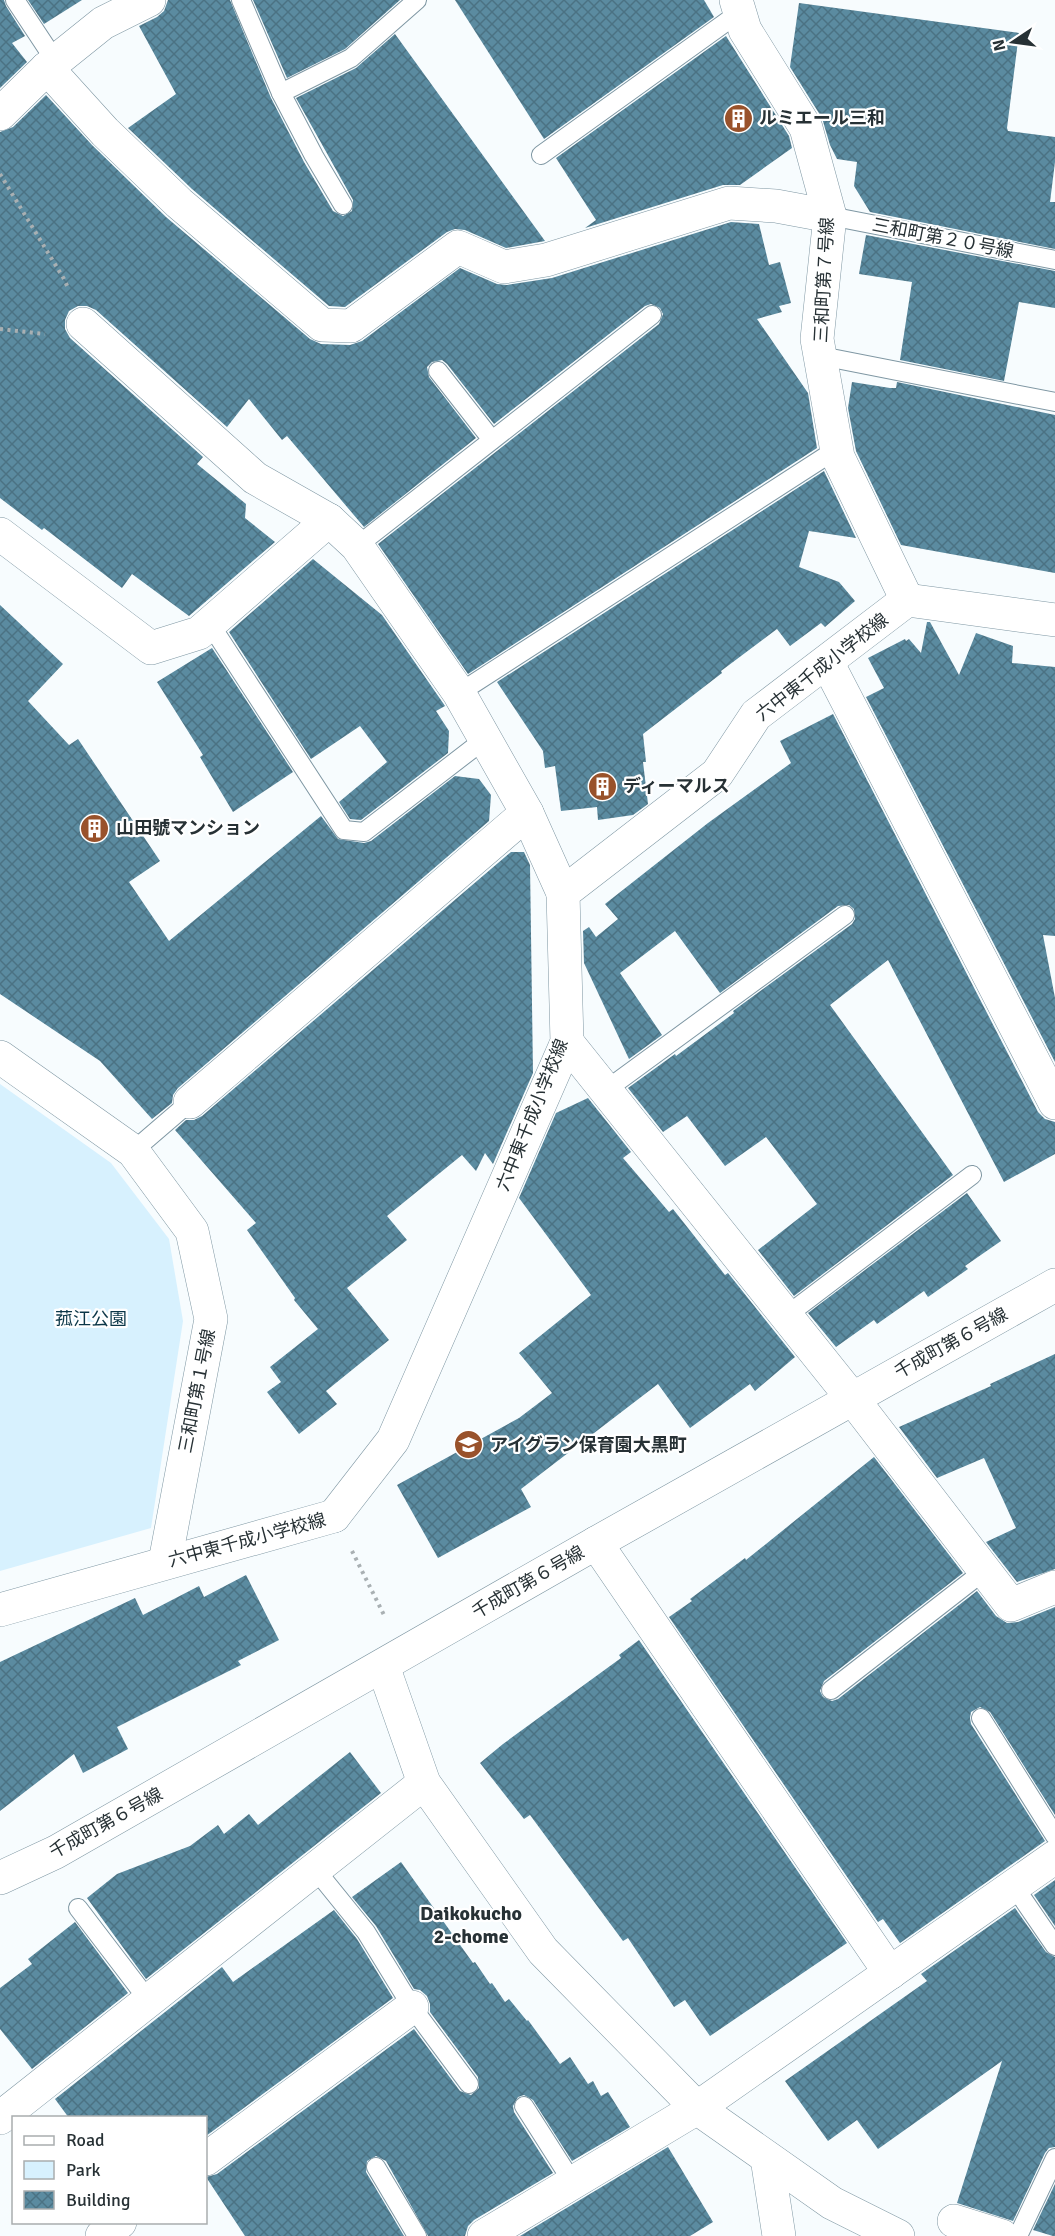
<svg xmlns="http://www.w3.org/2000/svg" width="1055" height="2236" viewBox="0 0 1055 2236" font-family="Signika,'Noto Sans JP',sans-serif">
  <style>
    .park { fill: #d7f1fe }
    .building { fill: url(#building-cross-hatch) }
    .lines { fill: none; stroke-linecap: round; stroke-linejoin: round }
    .service-casing { stroke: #7f97a3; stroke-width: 20 }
    .minor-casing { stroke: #7f97a3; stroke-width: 34 }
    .tertiary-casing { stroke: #7f97a3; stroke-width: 34 }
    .path { stroke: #a9b0b3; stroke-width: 4; stroke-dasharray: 3 4.5; stroke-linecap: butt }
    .service { stroke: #fff; stroke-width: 18 }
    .minor { stroke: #fff; stroke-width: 33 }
    .tertiary { stroke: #fff; stroke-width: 33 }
    .labels { text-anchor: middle; stroke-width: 4.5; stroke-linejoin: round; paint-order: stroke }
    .poi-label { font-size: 18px; font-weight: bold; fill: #273135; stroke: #fff; text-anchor: start }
    .street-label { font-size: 18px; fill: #273135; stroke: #fff }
    .park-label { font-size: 18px; fill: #0b3748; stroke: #fff }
    .neighbourhood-label { font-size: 20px; font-weight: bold; fill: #273135; stroke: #fff }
  </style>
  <defs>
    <pattern id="building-cross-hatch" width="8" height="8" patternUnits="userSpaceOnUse" patternTransform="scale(1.5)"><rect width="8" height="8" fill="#5b8ba0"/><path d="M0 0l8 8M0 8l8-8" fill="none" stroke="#4b7283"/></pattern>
  </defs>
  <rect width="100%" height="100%" fill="#f7fcfe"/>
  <path class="park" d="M0,1084L111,1163L169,1239L183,1321L151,1528L0,1571Z"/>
  <g class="building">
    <path d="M0,0H4L6,6L25,36L12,43L27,62L0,88Z"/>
    <path d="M28,0H82L44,24Z"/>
    <path d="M168,0H230L271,98L304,162L333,211L343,216L352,211L353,200L296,98L356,68L395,34L545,241L506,248L465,230L455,229L447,232L345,307L329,306L192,189L128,128L176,94L139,26L157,17L164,11Z"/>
    <path d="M253,0H400L345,49L287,78Z"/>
    <path d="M455,0H704L714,17L544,139Z"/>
    <path d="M799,3L1019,33L1007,128L1008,131L1055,137V162L1050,202H1055V249L870,212L854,186L857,162L837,159L830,145L822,118L790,67Z"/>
    <path d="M726,36L789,136L792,148L740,185H723L585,228L596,220L556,158Z"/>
    <path d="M46,95L92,145L166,217L310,339L321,344L350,345L362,341L460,268L497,284L507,285L552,278L731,222L759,224L769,265L780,262L791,303L779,306L782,312L757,319L808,393L817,448L468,674L378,544L659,324L663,314L660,308L651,304L645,306L494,424L447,364L442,360L432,362L427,367L429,377L476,438L364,527L287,436L282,440L249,399L227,427L96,310L87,306H78L69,311L65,320V329L70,338L203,457L197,464L246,504L245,518L275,542L189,616L132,574L122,588L44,528L42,530L0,498V132L13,127Z"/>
    <path d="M866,235L1055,271V308L1019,302L1004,381L900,360L912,282L859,274Z"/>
    <path d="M852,382L890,388H896L897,382L1055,415V573L901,545L856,451L848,408Z"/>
    <path d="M824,471L856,538L809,531L799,567L839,582L855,601L825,627L821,623L790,646L777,629L721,671L722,673L643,734L646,762H643L648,804L633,815L598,820L597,807L561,811L555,766L545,768L543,751L497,682Z"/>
    <path d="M313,559L382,615L443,703L445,706L436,711L449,731L448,753L361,820L350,819L339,802L387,762L360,726L311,759L229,632Z"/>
    <path d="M0,605L63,664L28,701L69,745L78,739L160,861L129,882L169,941L321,816L338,839L364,843L371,841L455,776L479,779L491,795L489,821L178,1088L173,1095L172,1103L152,1119L100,1061L0,994Z"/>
    <path d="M927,622H930L959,675L976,633L1013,646L1012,663L1055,667V936L1043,935L1055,998V1062L866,697L884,688L868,658L905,639L906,641L909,639L921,653Z"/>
    <path d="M212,648L293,772L233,812L200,757L203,755L157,682Z"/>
    <path d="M833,714L1038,1112L1045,1119L1055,1122V1154L1004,1182L888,960L830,1005L953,1175L794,1296L758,1250L817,1204L766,1137L725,1166L687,1116L663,1132L628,1088L675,1054L676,1056L734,1013L733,1011L852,924L855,919L854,909L849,905L838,906L720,993L675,931L620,973L662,1035L629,1059L584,963L583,931L589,927L596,937L618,919L605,904L708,823L791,763L780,741Z"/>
    <path d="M511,852H524L530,865L533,1073L493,1164L485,1153L476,1171L462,1155L387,1216L407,1240L347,1288L389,1340L326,1391L337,1404L299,1434L267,1392L281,1382L270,1367L318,1329L294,1300L295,1298L247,1230L256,1223L175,1130L186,1120H194L202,1116Z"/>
    <path d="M588,1098L631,1152L623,1158L669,1212L673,1209L725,1275L728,1273L795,1357L755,1391L750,1384L690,1428L658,1384L521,1489L531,1507L438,1558L397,1485L519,1418L552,1393L519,1353L591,1295L519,1198L556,1113Z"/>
    <path d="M967,1193L1001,1241L965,1266L968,1269L928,1297L924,1291L877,1324L874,1320L836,1347L808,1313Z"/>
    <path d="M1055,1354V1569L1017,1582L986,1542L1016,1528L984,1458L937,1478L899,1427L991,1386L990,1384Z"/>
    <path d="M874,1457L963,1573L824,1681L820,1691L823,1697L832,1701L838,1699L977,1591L996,1616L1007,1623L1018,1622L1055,1607V1815L990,1712L980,1707L971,1712L970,1718L971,1724L1045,1841L900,1943L883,1919L878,1922L669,1617L692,1601L690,1599L745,1558L746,1560Z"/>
    <path d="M246,1575L279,1640L238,1661L241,1665L117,1727L128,1749L83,1773L74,1754L0,1811V1662L135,1598L143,1615L199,1586L204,1597Z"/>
    <path d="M639,1640L847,1943L710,2036L685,2000L674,2007L628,1938L623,1941L530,1815L524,1819L480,1763L503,1744L621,1658L619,1655Z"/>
    <path d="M350,1752L381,1793L146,1979L87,1898L117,1874L190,1846L218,1825L224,1834L249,1814L258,1825Z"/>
    <path d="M401,1862L473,1963L475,1962L490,1984L492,1983L505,2002L509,1999L527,2021L528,2020L560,2064L570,2057L588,2084L593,2081L601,2096L608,2092L630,2127L572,2161L533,2100L524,2095L518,2097L513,2106L514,2112L553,2173L474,2220L468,2226L465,2236H428L386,2161L376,2156L367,2161L366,2172L404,2236H245L206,2177L217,2174L414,2029L460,2091L471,2095L479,2088L478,2077L430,2012V2004L427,1996L420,1990L414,1989L376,1926L352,1897Z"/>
    <path d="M1055,1880V1926L1034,1895Z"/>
    <path d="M1015,1908L1046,1952L1055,1957V2147L1049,2148L1045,2153L1013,2221L957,2203L1002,2061L878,2149L857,2120L828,2141L785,2081L927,1981L921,1974Z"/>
    <path d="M334,1910L357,1939L393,1998L206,2136V2118H69L55,2099L222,1967L233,1982Z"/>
    <path d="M75,1922L128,1993L32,2069L0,2029V1988L32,1964L28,1959Z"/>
    <path d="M668,2147L713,2222L690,2236H520Z"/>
    <path d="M1055,2184V2236H1053L1033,2230Z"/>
  </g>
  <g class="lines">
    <defs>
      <g id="service">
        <path d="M15,0L56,62"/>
        <path d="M241,0L281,93L314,156L343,205"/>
        <path d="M281,93L351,58L417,0"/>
        <path d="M541,155L740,12"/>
        <path d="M830,216L1055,260"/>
        <path d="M821,356L1055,402"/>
        <path d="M438,371L492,440"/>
        <path d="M357,546L652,315"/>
        <path d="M210,624L344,830L364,832L485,739"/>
        <path d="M459,693L837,449"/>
        <path d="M606,1090L845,915"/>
        <path d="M133,1151L190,1102"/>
        <path d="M786,1316L972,1175"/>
        <path d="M831,1690L984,1571"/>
        <path d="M981,1718L1055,1836"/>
        <path d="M315,1869L366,1932L412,2007L469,2084"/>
        <path d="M1014,1886L1055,1946"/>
        <path d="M78,1908L149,2001"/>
        <path d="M524,2106L573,2183"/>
        <path d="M376,2167L417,2236"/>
        <path d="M1018,2236L1055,2158"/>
      </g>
      <g id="minor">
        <path d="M736,0L745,30L806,128L830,216L817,339L838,457L907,600"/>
        <path d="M47,68L105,132L179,203L322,325L351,326L458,247L504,267L546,260L729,203L776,206L830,216"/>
        <path d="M0,114L47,68L103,23L149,0"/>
        <path d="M83,324L255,478L329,520L357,546L459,693L527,813L563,893"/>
        <path d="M0,534L151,648L199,633L329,520"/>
        <path d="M827,662L1055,1103"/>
        <path d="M567,1042L852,1398L1011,1605L1055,1587"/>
        <path d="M0,1057L133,1151L192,1231L211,1319L165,1562"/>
        <path d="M190,1102L527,813"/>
        <path d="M334,1516L393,1440L567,1042L563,893L717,774L756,715L907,600L1055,620"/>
        <path d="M596,1543L890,1973"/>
        <path d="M383,1666L424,1783L543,1951L697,2108L832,2203L898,2236"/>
        <path d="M0,2118L424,1783"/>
        <path d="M767,2158L779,2236"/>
        <path d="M206,2159L412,2007"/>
        <path d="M954,2221L1002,2236"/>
        <path d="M102,2236L120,2222"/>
        <path d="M484,2236L697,2108L1055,1857"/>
      </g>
      <g id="tertiary">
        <path d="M0,1610L334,1516"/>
        <path d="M0,1878L56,1852L596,1543L1055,1285"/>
      </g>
    </defs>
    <use href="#service" class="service-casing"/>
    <use href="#minor" class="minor-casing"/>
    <use href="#tertiary" class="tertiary-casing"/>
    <g class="path">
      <path d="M0,174L64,279L69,290"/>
      <path d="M0,329L45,334"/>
      <path d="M352,1551L385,1617"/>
    </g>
    <use href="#service" class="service"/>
    <use href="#minor" class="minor"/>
    <use href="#tertiary" class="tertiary"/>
  </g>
  <defs>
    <symbol id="building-disc" viewBox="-11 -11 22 22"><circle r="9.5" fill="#99522b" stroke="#fff"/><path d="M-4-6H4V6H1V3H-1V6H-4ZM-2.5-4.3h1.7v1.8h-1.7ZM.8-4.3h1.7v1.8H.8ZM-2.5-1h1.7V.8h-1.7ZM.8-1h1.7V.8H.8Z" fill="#fff"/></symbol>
    <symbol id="school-disc" viewBox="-11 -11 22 22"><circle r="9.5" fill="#99522b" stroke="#fff"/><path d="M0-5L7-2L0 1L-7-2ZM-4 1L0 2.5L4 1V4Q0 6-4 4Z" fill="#fff"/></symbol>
  </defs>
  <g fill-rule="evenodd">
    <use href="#building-disc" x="722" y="102" width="33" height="33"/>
    <use href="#building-disc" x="586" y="770" width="33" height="33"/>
    <use href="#building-disc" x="78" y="812" width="33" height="33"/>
    <use href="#school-disc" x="452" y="1428" width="33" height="33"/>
  </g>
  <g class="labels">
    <g class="poi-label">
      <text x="759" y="124">ルミエール三和</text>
      <text x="623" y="792">ディーマルス</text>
      <text x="116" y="834">山田號マンション</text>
      <text x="490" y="1451">アイグラン保育園大黒町</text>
    </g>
    <g class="street-label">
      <text transform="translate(943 238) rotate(11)" y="6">三和町第２０号線</text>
      <text transform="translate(824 280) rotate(-87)" y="6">三和町第７号線</text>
      <text transform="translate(822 667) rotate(-38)" y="6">六中東千成小学校線</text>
      <text transform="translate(532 1115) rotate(-68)" y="6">六中東千成小学校線</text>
      <text transform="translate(951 1343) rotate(-29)" y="6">千成町第６号線</text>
      <text transform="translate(197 1391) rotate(-79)" y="6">三和町第１号線</text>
      <text transform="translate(247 1540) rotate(-15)" y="6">六中東千成小学校線</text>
      <text transform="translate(528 1582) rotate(-30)" y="6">千成町第６号線</text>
      <text transform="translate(106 1823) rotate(-29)" y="6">千成町第６号線</text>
    </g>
    <g class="park-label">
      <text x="91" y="1325">菰江公園</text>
    </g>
    <g class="neighbourhood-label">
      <text x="471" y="1920">Daikokucho<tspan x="471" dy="23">2-chome</tspan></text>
    </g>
  </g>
  <rect x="12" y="2116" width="195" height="108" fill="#ffffff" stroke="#a9adae" stroke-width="1.5"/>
  <rect x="24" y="2136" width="30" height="9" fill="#ffffff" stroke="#a9adae" stroke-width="1.5"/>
  <text x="66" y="2146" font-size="18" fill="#273135">Road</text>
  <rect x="24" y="2161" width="30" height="18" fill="#d7f1fe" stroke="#a9adae" stroke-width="1.5"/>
  <text x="66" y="2176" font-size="18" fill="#273135">Park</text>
  <rect x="24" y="2191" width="30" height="18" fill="url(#building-cross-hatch)" stroke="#a9adae" stroke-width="1.5"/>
  <text x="66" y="2206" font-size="18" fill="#273135">Building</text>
  <g transform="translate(1013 42) rotate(257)" stroke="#ffffff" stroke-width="4.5" paint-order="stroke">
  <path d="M0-4.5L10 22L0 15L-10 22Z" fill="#273135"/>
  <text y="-9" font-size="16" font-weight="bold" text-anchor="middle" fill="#273135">N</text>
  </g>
</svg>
